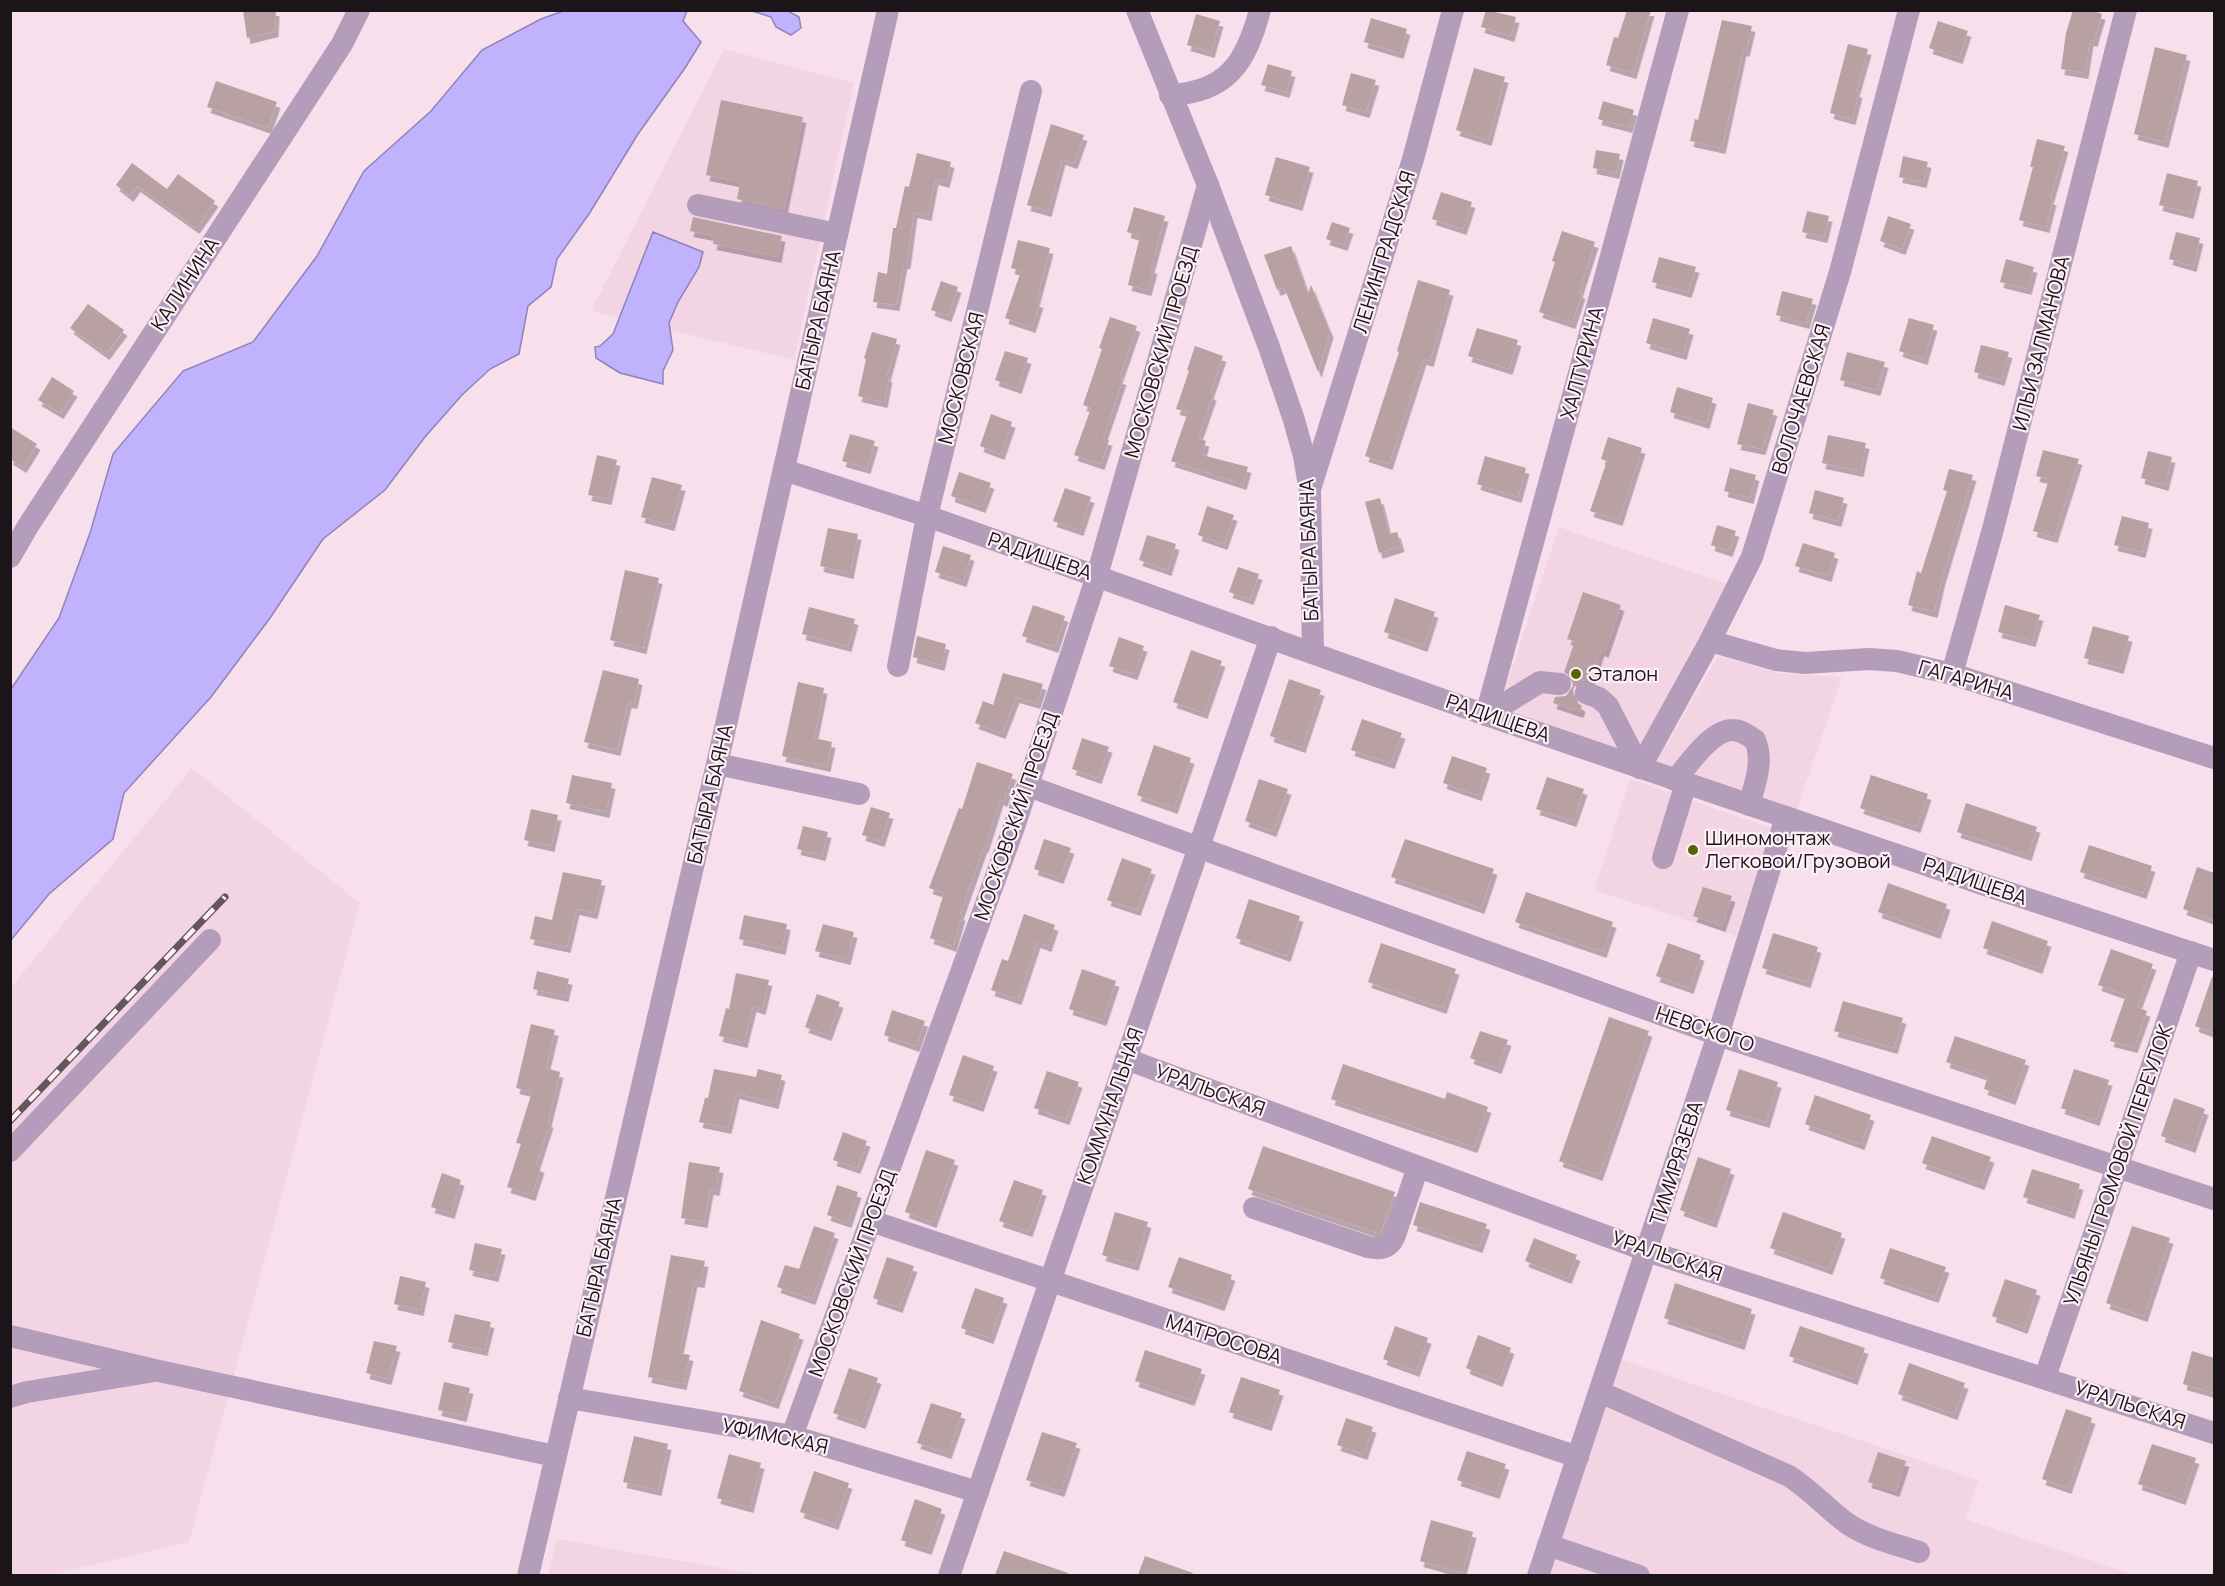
<svg xmlns="http://www.w3.org/2000/svg" width="2225" height="1586" viewBox="0 0 2225 1586" font-family="Manrope,sans-serif">
  <style>
    .built { fill: #f3d4e3 }
    .water { fill: #c1b2fe; stroke: #8f83b9; stroke-width: 1.5 }
    .building { fill: #b9a0a2; filter: url(#shadow) }
    .lines { fill: none; stroke-linecap: round; stroke-linejoin: round }
    .minor { stroke: #b49dba; stroke-width: 22 }
    .rail-casing { stroke: #63575d; stroke-width: 7 }
    .rail { stroke: #fef0f7; stroke-width: 4.5; stroke-dasharray: 14; stroke-linecap: butt }
    .poi-dot { fill: #566408; stroke: #fef0f7; stroke-width: 2 }
    .labels { text-anchor: middle; stroke-width: 4.5; stroke-linejoin: round; paint-order: stroke }
    .street-label { font-size: 20px; fill: #1b1418; stroke: #fef0f7 }
    .poi-label { font-size: 20px; fill: #1b1418; stroke: #fef0f7; text-anchor: start }
  </style>
  <defs>
    <filter id="shadow"><feDropShadow dx="3.5" dy="6" stdDeviation="0" flood-color="#0004"/></filter>
  </defs>
  <rect width="100%" height="100%" fill="#f7e0eb"/>
  <g class="built">
    <path d="M724,49L854,83L794,360L591,311Z"/>
    <path d="M1559,527L1726,584L1635,757L1499,708Z"/>
    <path d="M1718,656L1778,673L1842,677L1797,810L1656,763Z"/>
    <path d="M192,768L360,903L189,1542L50,1575L11,1576V987Z"/>
    <path d="M1630,779L1771,828L1736,936L1594,890Z"/>
    <path d="M1622,1360L1978,1480L1966,1519L2135,1575L1550,1576Z"/>
    <path d="M557,1539L760,1575H548Z"/>
  </g>
  <g class="water">
    <path d="M566,10L687,11L683,21L701,42L685,68L638,134L589,214L557,259L551,287L528,306L519,354L490,369L462,395L425,437L385,490L323,539L270,618L211,697L124,793L113,839L49,894L11,940V689L59,618L90,533L113,454L183,371L253,342L317,256L364,171L431,111L482,50L541,19Z"/>
    <path d="M752,11H788L799,17L801,28L791,35L776,27L771,17Z"/>
    <path d="M653,232L703,252L699,267L678,302L669,323L673,350L663,371V384L620,373L596,358L595,347L600,346L613,334Z"/>
  </g>
  <g class="building">
    <path d="M243,10H276L275,31L247,38Z"/>
    <path d="M1486,10L1516,17L1511,36L1481,27Z"/>
    <path d="M1627,10H1651L1633,73L1606,65L1614,37L1618,38Z"/>
    <path d="M2073,10H2091L2102,14L2094,41L2090,40L2085,73L2061,69L2066,33Z"/>
    <path d="M1196,14L1220,21L1211,52L1187,45Z"/>
    <path d="M1371,18L1407,29L1400,53L1364,42Z"/>
    <path d="M1722,20L1752,26L1746,51L1743,50L1722,148L1690,141L1695,119L1698,120Z"/>
    <path d="M1938,21L1968,31L1959,58L1929,48Z"/>
    <path d="M1848,44L1868,49L1856,91L1859,92L1852,119L1830,113Z"/>
    <path d="M2155,47L2187,55L2165,142L2134,134Z"/>
    <path d="M1268,64L1292,71L1286,92L1261,85Z"/>
    <path d="M1474,68L1505,77L1488,140L1456,130Z"/>
    <path d="M1351,73L1376,80L1366,112L1342,105Z"/>
    <path d="M216,81L277,102L268,128L207,107Z"/>
    <path d="M721,100L803,117L784,209L737,199L740,182L706,175Z"/>
    <path d="M1603,101L1634,110L1629,127L1598,119Z"/>
    <path d="M1051,124L1084,135L1074,163L1062,159L1048,211L1027,205Z"/>
    <path d="M2037,139L2065,146L2050,199H2053L2046,227L2019,220L2033,167H2030Z"/>
    <path d="M1596,150L1620,154L1616,173L1593,168Z"/>
    <path d="M917,153L951,162L946,182L935,179L928,215L914,212L907,263H904L896,305L873,302L878,272L887,274L893,228H896L905,186L909,187Z"/>
    <path d="M1903,156L1928,162L1923,182L1899,177Z"/>
    <path d="M1276,157L1310,167L1299,205L1265,195Z"/>
    <path d="M132,163L167,189L178,174L215,201L196,228L137,186L130,196L116,185Z"/>
    <path d="M2167,173L2198,181L2190,213L2159,205Z"/>
    <path d="M1441,192L1472,202L1463,229L1432,219Z"/>
    <path d="M1134,207L1165,216L1151,267L1154,268L1148,290L1128,285L1140,236L1127,232Z"/>
    <path d="M1807,211L1829,216L1824,237L1802,232Z"/>
    <path d="M1888,216L1911,224L1902,249L1880,241Z"/>
    <path d="M693,217L782,236L778,257L713,244L715,236L690,231Z"/>
    <path d="M1332,222L1350,228L1344,245L1326,239Z"/>
    <path d="M1562,231L1595,242L1579,292L1582,293L1572,323L1539,312L1555,262L1552,261Z"/>
    <path d="M2176,232L2200,238L2193,266L2169,259Z"/>
    <path d="M1018,240L1050,248L1036,301L1040,302L1032,327L1005,318L1021,271L1011,268Z"/>
    <path d="M1291,246L1308,294L1311,285L1330,332L1318,372L1284,287L1277,290L1264,255Z"/>
    <path d="M1659,257L1696,267L1688,292L1652,282Z"/>
    <path d="M2006,259L2034,267L2028,289L2000,282Z"/>
    <path d="M1418,280L1450,290L1430,361L1423,359L1389,464L1365,456L1399,352L1397,351Z"/>
    <path d="M941,281L958,287L948,316L931,310Z"/>
    <path d="M1782,291L1813,299L1806,323L1776,315Z"/>
    <path d="M88,304L124,330L106,354L70,328Z"/>
    <path d="M1110,317L1137,326L1119,378L1123,379L1103,438L1109,440L1101,464L1074,455L1091,408L1083,405L1102,349L1099,348Z"/>
    <path d="M1653,318L1690,329L1683,354L1646,343Z"/>
    <path d="M1909,318L1934,325L1924,359L1899,351Z"/>
    <path d="M1477,328L1518,340L1509,369L1468,356Z"/>
    <path d="M872,332L897,339L887,376H889L884,402L858,396L866,359L864,358Z"/>
    <path d="M1981,345L2009,352L2001,380L1974,372Z"/>
    <path d="M1195,346L1223,356L1210,393L1213,395L1198,438L1206,441L1202,455L1248,467L1243,484L1171,461L1188,412L1176,409L1189,371L1187,370Z"/>
    <path d="M1005,351L1028,358L1018,388L995,380Z"/>
    <path d="M1847,352L1885,362L1877,390L1840,380Z"/>
    <path d="M52,377L74,391L60,413L38,400Z"/>
    <path d="M1677,387L1713,398L1706,423L1670,412Z"/>
    <path d="M1748,403L1774,410L1762,449L1737,444Z"/>
    <path d="M991,414L1012,422L1001,454L980,446Z"/>
    <path d="M10,427L37,444L23,467L10,459Z"/>
    <path d="M850,434L875,441L867,468L842,461Z"/>
    <path d="M1828,435L1866,443L1860,471L1822,463Z"/>
    <path d="M1608,437L1642,448L1619,520L1590,511L1607,461L1601,459Z"/>
    <path d="M2043,450L2079,459L2054,537L2033,531L2049,479L2036,476Z"/>
    <path d="M2148,451L2172,457L2165,485L2141,478Z"/>
    <path d="M597,455L617,460L608,499L588,495Z"/>
    <path d="M1485,456L1526,468L1518,497L1477,484Z"/>
    <path d="M1730,468L1756,475L1750,498L1724,491Z"/>
    <path d="M1949,469L1973,475L1942,578L1934,612L1908,605L1917,571L1921,573L1947,491L1943,490Z"/>
    <path d="M959,472L991,483L982,507L951,496Z"/>
    <path d="M652,477L682,485L671,525L641,517Z"/>
    <path d="M1065,488L1091,497L1080,530L1053,521Z"/>
    <path d="M1815,490L1844,498L1838,521L1809,513Z"/>
    <path d="M1380,498L1389,534L1397,532L1401,546L1379,553L1365,502Z"/>
    <path d="M1207,506L1234,515L1224,544L1198,535Z"/>
    <path d="M2122,516L2149,523L2142,552L2114,545Z"/>
    <path d="M1717,525L1736,531L1729,551L1711,545Z"/>
    <path d="M828,528L858,534L850,573L820,566Z"/>
    <path d="M1147,535L1176,544L1168,570L1139,560Z"/>
    <path d="M1803,543L1835,553L1828,576L1795,566Z"/>
    <path d="M943,546L971,555L963,581L935,572Z"/>
    <path d="M1238,567L1259,574L1250,599L1229,592Z"/>
    <path d="M625,570L659,578L643,648L610,640Z"/>
    <path d="M1583,592L1621,605L1605,652L1601,650L1591,680H1584L1578,682L1573,689L1575,701L1582,706L1580,712L1553,703L1555,697L1566,696L1573,686L1572,678L1564,672L1575,641L1567,639Z"/>
    <path d="M1395,598L1435,612L1424,646L1384,632Z"/>
    <path d="M1033,605L1065,616L1055,647L1022,636Z"/>
    <path d="M2005,605L2040,615L2032,641L1998,632Z"/>
    <path d="M809,607L855,619L848,646L802,634Z"/>
    <path d="M2093,626L2129,636L2120,668L2084,658Z"/>
    <path d="M917,636L946,644L941,665L913,657Z"/>
    <path d="M1119,637L1144,646L1134,674L1109,666Z"/>
    <path d="M1191,650L1222,661L1204,713L1173,702Z"/>
    <path d="M603,670L639,679L634,703L628,702L617,750L584,742Z"/>
    <path d="M1003,673L1043,684L1037,703L1016,697L1002,733L975,723L983,701L993,705Z"/>
    <path d="M1289,679L1321,690L1302,747L1270,736Z"/>
    <path d="M798,682L824,688L814,738L832,742L827,766L782,756Z"/>
    <path d="M1362,719L1402,733L1391,763L1351,750Z"/>
    <path d="M1082,738L1109,747L1098,778L1072,769Z"/>
    <path d="M1154,745L1191,758L1174,808L1137,795Z"/>
    <path d="M1452,756L1487,768L1478,795L1443,783Z"/>
    <path d="M977,762L1013,774L1004,801L1000,799L985,847L984,846L960,914L962,915L953,946L930,938L944,893L929,888L959,808L962,809Z"/>
    <path d="M572,775L612,783L606,812L566,803Z"/>
    <path d="M1871,775L1928,794L1917,827L1860,808Z"/>
    <path d="M1547,777L1584,789L1573,821L1536,809Z"/>
    <path d="M1259,779L1288,789L1273,831L1245,821Z"/>
    <path d="M1966,803L2037,827L2028,855L1957,832Z"/>
    <path d="M871,807L890,813L881,841L862,835Z"/>
    <path d="M531,809L558,815L551,846L524,840Z"/>
    <path d="M803,826L828,832L822,855L797,849Z"/>
    <path d="M1044,839L1071,848L1060,878L1034,869Z"/>
    <path d="M1405,839L1494,869L1481,908L1391,877Z"/>
    <path d="M2089,845L2152,866L2143,893L2080,872Z"/>
    <path d="M1122,858L1152,869L1137,910L1107,900Z"/>
    <path d="M2197,867L2214,873V920L2183,909Z"/>
    <path d="M563,872L602,880L594,913L576,909L567,947L530,939L535,916L552,920Z"/>
    <path d="M1888,883L1947,904L1937,933L1878,912Z"/>
    <path d="M1703,887L1732,896L1722,926L1693,916Z"/>
    <path d="M1526,892L1613,922L1603,952L1515,922Z"/>
    <path d="M1249,899L1300,916L1287,956L1236,938Z"/>
    <path d="M1024,914L1055,925L1048,946L1037,942L1018,999L991,990L1002,959L1008,961Z"/>
    <path d="M744,915L787,924L782,949L739,939Z"/>
    <path d="M1992,921L2048,941L2039,968L1983,948Z"/>
    <path d="M823,924L854,932L847,959L815,951Z"/>
    <path d="M1773,933L1818,947L1807,982L1762,968Z"/>
    <path d="M1381,943L1456,969L1443,1008L1368,982Z"/>
    <path d="M1668,943L1701,955L1690,988L1656,976Z"/>
    <path d="M2111,949L2153,964L2137,1007L2147,1011L2134,1047L2110,1041L2126,995L2098,985Z"/>
    <path d="M1082,969L1116,981L1103,1020L1069,1009Z"/>
    <path d="M537,971L569,979L565,996L533,989Z"/>
    <path d="M736,973L769,980L762,1009L753,1006L744,1042L719,1036L726,1008L729,1009Z"/>
    <path d="M2212,977H2214V1033L2195,1026Z"/>
    <path d="M817,994L840,1002L828,1035L805,1027Z"/>
    <path d="M1843,1001L1903,1018L1894,1048L1834,1031Z"/>
    <path d="M892,1010L925,1021L916,1046L884,1035Z"/>
    <path d="M1609,1017L1649,1031L1599,1175L1559,1161Z"/>
    <path d="M531,1024L555,1030L546,1068L560,1072L548,1121L550,1122L536,1165L541,1167L532,1195L507,1187L521,1144L516,1143L532,1092L516,1088Z"/>
    <path d="M1480,1031L1508,1040L1498,1068L1470,1058Z"/>
    <path d="M1955,1036L2026,1060L2012,1099L1984,1089L1988,1076L1946,1062Z"/>
    <path d="M963,1055L994,1066L980,1106L949,1095Z"/>
    <path d="M1343,1064L1445,1099L1447,1092L1488,1107L1474,1147L1331,1099Z"/>
    <path d="M714,1069L756,1077L758,1069L782,1075L775,1103L736,1093L728,1128L699,1122L705,1098H708Z"/>
    <path d="M1739,1069L1778,1082L1766,1122L1726,1110Z"/>
    <path d="M2074,1069L2109,1080L2096,1120L2061,1108Z"/>
    <path d="M1047,1071L1079,1082L1066,1119L1034,1108Z"/>
    <path d="M1815,1095L1871,1115L1861,1144L1805,1124Z"/>
    <path d="M2174,1098L2205,1109L2192,1147L2161,1136Z"/>
    <path d="M843,1132L867,1141L857,1168L833,1160Z"/>
    <path d="M1932,1136L1991,1157L1981,1184L1922,1163Z"/>
    <path d="M1263,1146L1395,1192L1380,1234L1248,1189Z"/>
    <path d="M926,1150L955,1160L933,1222L905,1212Z"/>
    <path d="M1698,1157L1731,1169L1713,1222L1680,1210Z"/>
    <path d="M689,1162L720,1167L716,1190L710,1189L704,1222L681,1218Z"/>
    <path d="M2032,1169L2080,1184L2071,1213L2023,1197Z"/>
    <path d="M442,1173L461,1180L451,1213L431,1207Z"/>
    <path d="M1014,1180L1043,1190L1029,1231L999,1221Z"/>
    <path d="M837,1185L858,1192L848,1222L827,1215Z"/>
    <path d="M1420,1202L1487,1224L1479,1247L1413,1225Z"/>
    <path d="M1115,1212L1148,1222L1135,1265L1102,1255Z"/>
    <path d="M1783,1212L1842,1233L1829,1269L1770,1248Z"/>
    <path d="M814,1226L835,1233L812,1299L777,1287L785,1265L799,1269Z"/>
    <path d="M2132,1226L2170,1238L2144,1316L2106,1303Z"/>
    <path d="M1534,1238L1577,1255L1568,1278L1525,1261Z"/>
    <path d="M475,1243L502,1249L495,1276L469,1270Z"/>
    <path d="M1890,1248L1946,1267L1935,1297L1880,1278Z"/>
    <path d="M671,1255L705,1261L701,1282L694,1281L679,1353L690,1355L683,1384L648,1377Z"/>
    <path d="M887,1257L914,1266L899,1307L873,1298Z"/>
    <path d="M1179,1257L1232,1275L1221,1305L1168,1287Z"/>
    <path d="M400,1276L426,1282L420,1310L394,1304Z"/>
    <path d="M2005,1279L2037,1290L2024,1328L1992,1316Z"/>
    <path d="M1675,1283L1752,1309L1741,1344L1664,1318Z"/>
    <path d="M975,1288L1004,1298L990,1338L961,1328Z"/>
    <path d="M455,1314L491,1322L484,1350L448,1342Z"/>
    <path d="M761,1320L800,1334L775,1403L739,1391Z"/>
    <path d="M1395,1326L1428,1338L1416,1371L1383,1359Z"/>
    <path d="M1800,1326L1865,1348L1854,1379L1789,1356Z"/>
    <path d="M1478,1335L1511,1348L1499,1381L1466,1368Z"/>
    <path d="M374,1341L397,1346L388,1379L366,1373Z"/>
    <path d="M1145,1350L1202,1369L1191,1400L1135,1381Z"/>
    <path d="M2192,1351L2214,1358V1393L2183,1384Z"/>
    <path d="M1909,1363L1965,1383L1954,1414L1898,1394Z"/>
    <path d="M849,1368L878,1378L862,1423L833,1413Z"/>
    <path d="M1241,1377L1280,1390L1268,1425L1229,1412Z"/>
    <path d="M444,1382L470,1388L463,1416L438,1410Z"/>
    <path d="M931,1403L962,1413L948,1453L917,1443Z"/>
    <path d="M2066,1409L2092,1418L2068,1488L2042,1479Z"/>
    <path d="M1346,1418L1373,1427L1364,1454L1337,1445Z"/>
    <path d="M1042,1432L1077,1443L1061,1491L1026,1480Z"/>
    <path d="M634,1436L668,1444L658,1490L623,1482Z"/>
    <path d="M2152,1444L2196,1458L2182,1499L2138,1484Z"/>
    <path d="M1467,1451L1506,1464L1496,1493L1457,1480Z"/>
    <path d="M1878,1452L1906,1461L1896,1491L1868,1482Z"/>
    <path d="M729,1454L761,1463L750,1507L717,1498Z"/>
    <path d="M814,1471L849,1483L835,1524L800,1512Z"/>
    <path d="M915,1499L942,1509L928,1549L901,1540Z"/>
    <path d="M1431,1520L1473,1532L1462,1573L1420,1561Z"/>
    <path d="M1004,1551L1068,1573V1575H995Z"/>
    <path d="M1145,1556L1193,1573L1192,1575H1138Z"/>
  </g>
  <g class="lines">
    <g class="minor">
      <path d="M1137,10L1208,185L1269,347L1294,420L1304,456L1310,492L1313,652"/>
      <path d="M1170,95C1228,92 1246,62 1260,10"/>
      <path d="M698,205L837,234"/>
      <path d="M784,470L927,516L1486,715L1991,887L2214,960"/>
      <path d="M1311,486L1413,159L1453,10"/>
      <path d="M10,557L28,526L342,44L359,10"/>
      <path d="M1710,641L1776,660L1805,663L1869,659L1897,661L1952,674L2214,758"/>
      <path d="M898,666L927,516L1031,91"/>
      <path d="M1952,674L1993,529L2126,10"/>
      <path d="M1586,693L1599,698L1608,706L1640,768"/>
      <path d="M1486,715L1678,10"/>
      <path d="M1486,715L1540,682L1560,684"/>
      <path d="M717,764L859,794"/>
      <path d="M1640,768L1710,641L1752,557L1840,272L1909,10"/>
      <path d="M1675,780C1689,764 1712,729 1733,730C1741,730 1749,736 1755,740C1764,761 1755,784 1749,805"/>
      <path d="M1028,786L1718,1035L2214,1199"/>
      <path d="M1663,858L1686,783"/>
      <path d="M1126,1059L1647,1251L2214,1433"/>
      <path d="M10,1151L210,940"/>
      <path d="M1254,1208L1368,1247C1381,1250 1390,1248 1395,1235L1418,1167"/>
      <path d="M871,1221L1578,1457"/>
      <path d="M10,1336L159,1371L555,1456"/>
      <path d="M2045,1377L2191,952"/>
      <path d="M1600,1392L1789,1476C1811,1490 1827,1509 1848,1524C1869,1538 1895,1544 1919,1552"/>
      <path d="M10,1397L27,1392L149,1372"/>
      <path d="M569,1398L792,1436L978,1492"/>
      <path d="M792,1436L1014,827L1097,576L1208,185"/>
      <path d="M1548,1545L1639,1576"/>
      <path d="M528,1576L717,764L888,10"/>
      <path d="M949,1576L1271,637"/>
      <path d="M1538,1576L1718,1035L1786,817"/>
    </g>
    <defs>
      <path id="rail" d="M10,1121L225,897"/>
    </defs>
    <use href="#rail" class="rail-casing"/>
    <use href="#rail" class="rail"/>
  </g>
  <g class="poi-dot">
    <circle cx="1576" cy="674" r="6"/>
    <circle cx="1693" cy="850" r="6"/>
  </g>
  <g class="labels">
    <g class="street-label">
      <text transform="translate(1384 252) rotate(-73)" y="7">ЛЕНИНГРАДСКАЯ</text>
      <text transform="translate(185 284) rotate(-57)" y="7">КАЛИНИНА</text>
      <text transform="translate(818 320) rotate(-77)" y="7">БАТЫРА БАЯНА</text>
      <text transform="translate(2041 343) rotate(-76)" y="7">ИЛЬИ ЗАЛМАНОВА</text>
      <text transform="translate(1161 352) rotate(-74)" y="7">МОСКОВСКИЙ ПРОЕЗД</text>
      <text transform="translate(1582 363) rotate(-75)" y="7">ХАЛТУРИНА</text>
      <text transform="translate(961 378) rotate(-76)" y="7">МОСКОВСКАЯ</text>
      <text transform="translate(1801 399) rotate(-73)" y="7">ВОЛОЧАЕВСКАЯ</text>
      <text transform="translate(1309 550) rotate(-92)" y="7">БАТЫРА БАЯНА</text>
      <text transform="translate(1040 556) rotate(19)" y="7">РАДИЩЕВА</text>
      <text transform="translate(1966 680) rotate(16)" y="7">ГАГАРИНА</text>
      <text transform="translate(1498 718) rotate(19)" y="7">РАДИЩЕВА</text>
      <text transform="translate(710 794) rotate(-77)" y="7">БАТЫРА БАЯНА</text>
      <text transform="translate(1016 816) rotate(-71)" y="7">МОСКОВСКИЙ ПРОЕЗД</text>
      <text transform="translate(1975 881) rotate(19)" y="7">РАДИЩЕВА</text>
      <text transform="translate(1705 1029) rotate(19)" y="7">НЕВСКОГО</text>
      <text transform="translate(1210 1090) rotate(20)" y="7">УРАЛЬСКАЯ</text>
      <text transform="translate(1110 1106) rotate(-71)" y="7">КОММУНАЛЬНАЯ</text>
      <text transform="translate(1676 1163) rotate(-72)" y="7">ТИМИРЯЗЕВА</text>
      <text transform="translate(2118 1165) rotate(-71)" y="7">УЛЬЯНЫ ГРОМОВОЙ ПЕРЕУЛОК</text>
      <text transform="translate(1667 1256) rotate(19)" y="7">УРАЛЬСКАЯ</text>
      <text transform="translate(599 1267) rotate(-77)" y="7">БАТЫРА БАЯНА</text>
      <text transform="translate(852 1273) rotate(-70)" y="7">МОСКОВСКИЙ ПРОЕЗД</text>
      <text transform="translate(1224 1339) rotate(18)" y="7">МАТРОСОВА</text>
      <text transform="translate(2130 1405) rotate(18)" y="7">УРАЛЬСКАЯ</text>
      <text transform="translate(775 1436) rotate(12)" y="7">УФИМСКАЯ</text>
    </g>
    <g class="poi-label">
      <text x="1588" y="681">Эталон</text>
      <text x="1705" y="845">Шиномонтаж<tspan x="1705" dy="23">Легковой/Грузовой</tspan></text>
    </g>
  </g>
  <rect width="2225" height="1586" fill="none" stroke="#1b1418" stroke-width="24"/>
</svg>
